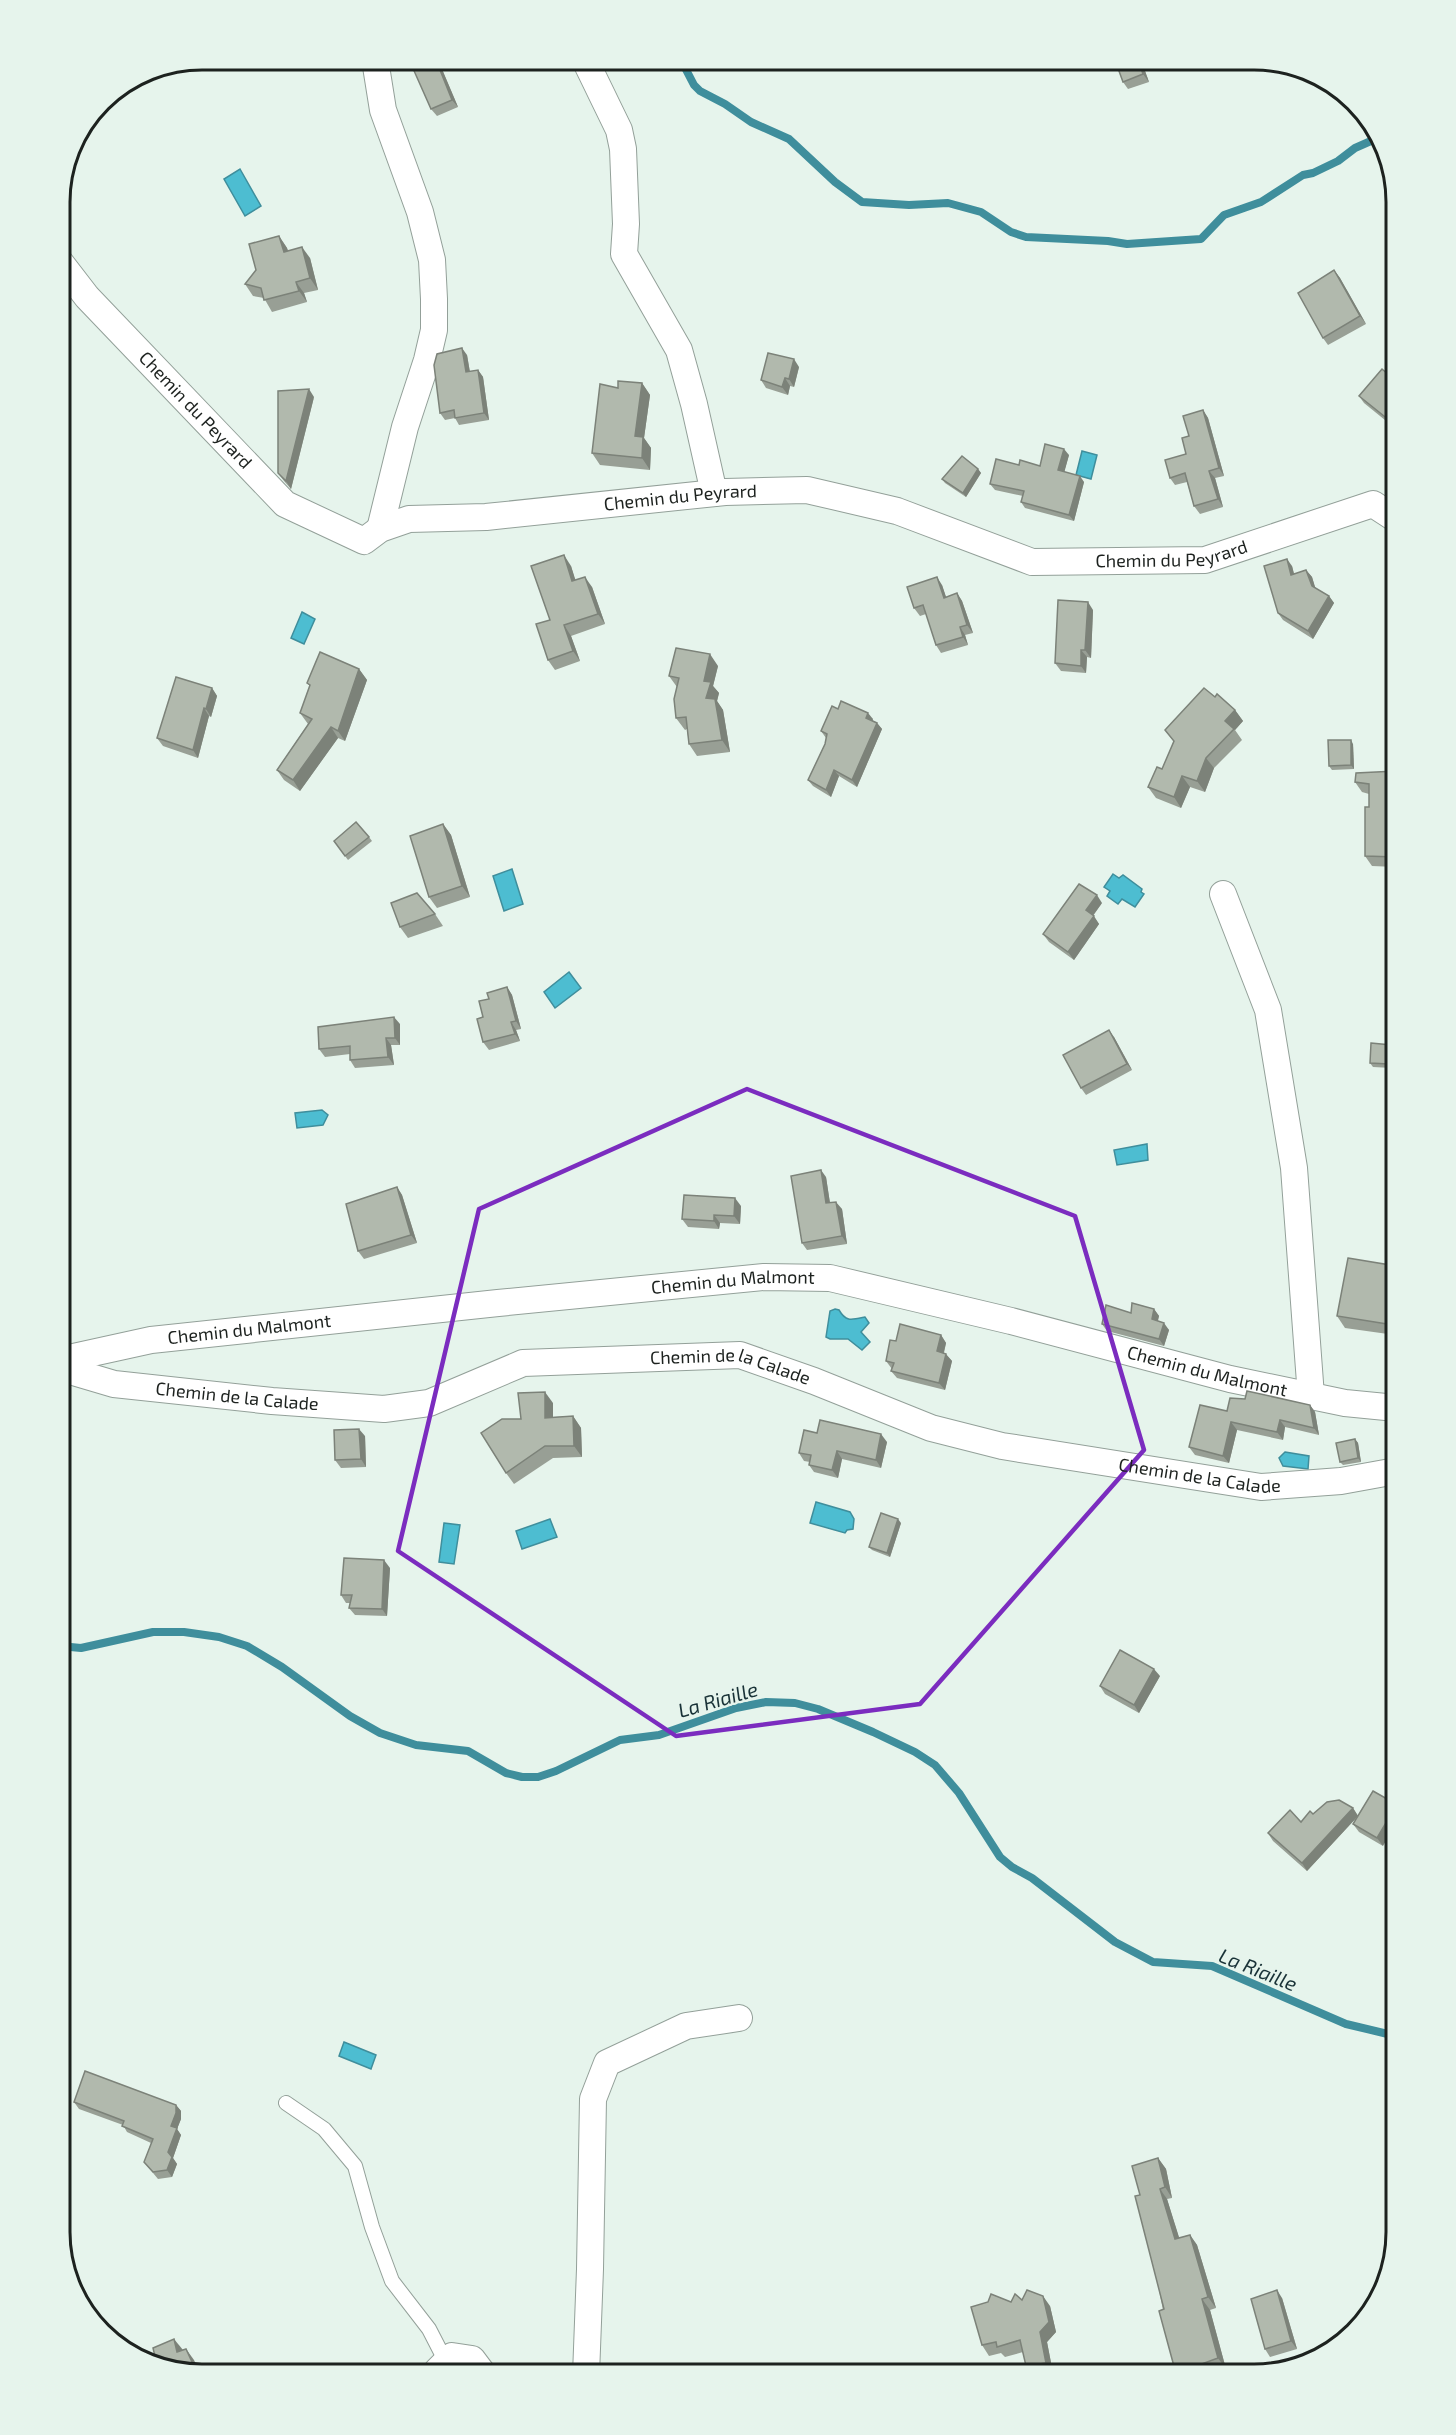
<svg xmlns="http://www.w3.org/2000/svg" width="1456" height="2435" viewBox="0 0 1456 2435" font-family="'Exo 2',sans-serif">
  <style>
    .water { fill: #4dbdd1; stroke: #3f8e9c; stroke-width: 1.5 }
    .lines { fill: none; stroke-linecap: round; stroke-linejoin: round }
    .stream { stroke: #3f8e9c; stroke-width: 8 }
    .service-casing { stroke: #93a099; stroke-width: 16 }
    .minor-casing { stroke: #93a099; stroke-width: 28 }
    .service { stroke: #fff; stroke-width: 14 }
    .minor { stroke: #fff; stroke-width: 26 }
    .wall { fill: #989f95 }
    .shaded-wall { fill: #7c8279 }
    .building { fill: #b1b9ad; stroke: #7c8279; stroke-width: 1.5 }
    .marked { fill: none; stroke: #7b2cbf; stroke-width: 4.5; stroke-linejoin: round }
    .labels { text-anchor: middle; stroke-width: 4.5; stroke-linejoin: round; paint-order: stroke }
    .street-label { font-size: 18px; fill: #1d221f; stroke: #e6f4ec }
    .water-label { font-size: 20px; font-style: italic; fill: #193237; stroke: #e6f4ec }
    .rim { fill: none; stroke: #1d221f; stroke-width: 3 }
  </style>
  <rect width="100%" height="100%" fill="#e6f4ec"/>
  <g class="water">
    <path d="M240,169L261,206L245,216L224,179Z"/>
    <path d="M1082,451L1097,455L1091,479L1076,475Z"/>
    <path d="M302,612L315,619L304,644L291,638Z"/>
    <path d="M512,869L523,904L504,911L493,876Z"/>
    <path d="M1113,874L1119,878L1123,875L1142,889L1141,892L1144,894L1135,907L1122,899L1118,904L1107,896L1110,891L1104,887Z"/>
    <path d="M569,972L581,988L555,1008L544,992Z"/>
    <path d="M322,1110L328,1115L323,1125L297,1128L295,1113Z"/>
    <path d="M1147,1144L1148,1160L1117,1165L1114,1150Z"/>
    <path d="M835,1309L839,1310C846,1322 851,1320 865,1317L869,1323L861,1332L870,1342L862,1350L848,1339H830L826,1337L830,1311Z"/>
    <path d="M1285,1452L1309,1456L1308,1469L1283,1466L1279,1458Z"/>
    <path d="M816,1502L850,1512L854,1519L853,1529L847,1530L845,1533L810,1523Z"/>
    <path d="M550,1519L557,1537L522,1549L516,1531Z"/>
    <path d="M444,1523L460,1525L454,1564L439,1562Z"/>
    <path d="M344,2042L376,2055L371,2069L339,2056Z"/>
  </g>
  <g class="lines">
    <g class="stream">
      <path d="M681,60L694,85L700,91L725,104L751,122L789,139L835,182L862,202L909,205L948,203L981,212L1011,232L1026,237L1108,241L1127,244L1201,239L1224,215L1261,202L1303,175L1313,173L1338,161L1355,148L1380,137"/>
      <path d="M60,1646L81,1648L153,1632H184L219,1637L247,1646L282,1667L350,1716L380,1733L416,1745L468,1751L506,1773L522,1777H538L556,1771L620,1740L659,1735L736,1708L766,1702L795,1703L818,1709L873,1732L915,1752L935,1765L959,1793L1000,1857L1012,1867L1032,1878L1115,1942L1153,1962L1212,1966L1346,2024L1396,2036"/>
    </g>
    <defs>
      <path id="service" d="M286,2103L324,2129L355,2166L372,2227L392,2281L429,2329L446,2362"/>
      <g id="minor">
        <path d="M375,60L383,110L420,212L432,260L434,299V330L427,360L405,427L380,529"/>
        <path d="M585,60L619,130L623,149L626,224L624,254L679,350L694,404L714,493"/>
        <path id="s1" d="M60,262L87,297L285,504L364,541L380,529L409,519L486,517L725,492L807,490L897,511L1032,562L1205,560L1373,504L1396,519"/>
        <path d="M1223,894L1268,1010L1294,1168L1311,1396"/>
        <path id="s2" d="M60,1360L151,1340L498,1303L764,1277L830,1278L1011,1321L1230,1379L1345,1403L1396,1408"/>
        <path id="s3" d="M60,1368L114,1384L272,1401L384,1409L429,1403L523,1363L740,1355L814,1381L931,1428L1002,1446L1261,1487L1341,1481L1396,1471"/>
        <path d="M437,2375V2371L452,2356L472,2359L484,2375"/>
        <path d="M586,2375L590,2269L593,2099L607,2063L686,2026L739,2018"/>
      </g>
    </defs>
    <use href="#service" class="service-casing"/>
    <use href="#minor" class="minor-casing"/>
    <use href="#service" class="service"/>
    <use href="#minor" class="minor"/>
  </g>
  <g class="wall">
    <path d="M421,60H438L458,107L437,116L431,109Z"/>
    <path d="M900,60H922L921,63Z"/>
    <path d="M1141,60L1149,82L1128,89L1123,82Z"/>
    <path d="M279,236L287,248L288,251L310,258L318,290L304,293L307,302L272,312L264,298L253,296L245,284L256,270Z"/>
    <path d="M1334,270L1340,278L1366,324L1328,345L1323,338Z"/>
    <path d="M467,355L470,372L478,370L483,377L489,420L459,425L455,418L445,420L440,413Z"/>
    <path d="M799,367L794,387L790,386L788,395L766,388L761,380Z"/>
    <path d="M1396,381V429L1364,403L1359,396Z"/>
    <path d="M642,383L650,395L644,438L651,448L650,470L600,465L592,453L618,388Z"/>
    <path d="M314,397L291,489L284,481L278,473Z"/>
    <path d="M1203,410L1208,418L1224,476L1215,478L1223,507L1200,514L1194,506L1187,482L1175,485L1170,478L1186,454L1189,436Z"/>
    <path d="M1069,455L1064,472L1084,482L1074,521L1025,508L1021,502L1023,496L995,490L990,484Z"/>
    <path d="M978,469L981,473L966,497L945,483L942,479Z"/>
    <path d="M571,566L575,580L592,587L605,624L571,636L580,661L555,670L548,660L550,620Z"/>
    <path d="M1292,566L1294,574L1306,570L1312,577L1315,588L1329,596L1334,603L1313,639L1283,620L1278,613Z"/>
    <path d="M942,585L946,597L957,593L962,601L973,633L965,635L968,645L941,653L936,645L926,614L920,616L914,608Z"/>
    <path d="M1093,610L1091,658L1087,657L1086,673L1061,671L1055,663Z"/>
    <path d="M718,666L713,686L719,693L717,701L723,710L730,752L697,756L689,744L687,729L685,730L676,718L677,687L669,676Z"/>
    <path d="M359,669L367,680L345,741L338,738L300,791L284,780L277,770L308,724L300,713L310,686L307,683Z"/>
    <path d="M212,688L217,696L211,717L209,716L198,758L163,746L157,738Z"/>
    <path d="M1215,697L1235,710L1243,721L1235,730L1242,740L1214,768L1205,792L1190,787L1181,808L1156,798L1148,787L1162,769L1174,742L1165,730Z"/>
    <path d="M838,709L873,719L872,720L877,723L882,729L857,787L839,776L831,797L813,786L808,780L825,744L826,738L821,731Z"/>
    <path d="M1353,744L1354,769L1332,770L1329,766Z"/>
    <path d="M1396,771V867L1372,866L1365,856L1369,807V794L1362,792L1355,782Z"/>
    <path d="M443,824L451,835L470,897L437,908L429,897Z"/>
    <path d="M369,837L372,841L348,860L334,841Z"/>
    <path d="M1102,903L1093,916L1099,924L1074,960L1049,942L1043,934Z"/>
    <path d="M435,914L443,926L408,938L400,927Z"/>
    <path d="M507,987L512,995L521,1029L516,1030L520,1041L489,1050L483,1042V1017L489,999Z"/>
    <path d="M400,1024V1045H391L394,1065L355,1068L350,1060V1054L325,1057L319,1049Z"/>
    <path d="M1114,1037L1132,1070L1086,1095L1081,1088Z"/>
    <path d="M1394,1048L1392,1068L1373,1067L1370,1063Z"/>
    <path d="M826,1177L830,1203L842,1209L847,1244L807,1250L802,1243Z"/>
    <path d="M397,1187L402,1195L417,1243L364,1259L358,1251Z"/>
    <path d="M741,1206L740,1224L720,1223L719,1229L688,1227L682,1219Z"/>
    <path d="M1396,1266L1395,1335L1345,1328L1337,1316Z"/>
    <path d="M1154,1309L1159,1316L1158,1321L1169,1330L1164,1346L1107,1331L1102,1324L1131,1313Z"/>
    <path d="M941,1335L946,1343L944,1353L952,1361L945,1390L897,1378L891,1371L892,1369L886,1361Z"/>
    <path d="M553,1403V1417L573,1416L581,1428L582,1457L553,1458L514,1484L506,1473L521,1419Z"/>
    <path d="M1310,1405L1315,1412L1319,1435L1285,1427L1283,1440L1237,1430L1229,1463L1195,1455L1189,1447L1227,1411Z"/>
    <path d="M817,1433L887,1442L881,1468L842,1459L838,1478L814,1472L809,1465L810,1462L804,1461L799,1453Z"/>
    <path d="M365,1436L366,1467L341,1468L335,1460Z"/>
    <path d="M1355,1439L1358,1443L1361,1462L1343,1465L1340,1462Z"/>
    <path d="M901,1523L890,1557L872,1550L869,1547Z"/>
    <path d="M390,1568L387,1616L355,1615L349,1608L350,1603H346L341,1595Z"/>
    <path d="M1160,1676L1139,1713L1105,1694L1100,1686Z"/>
    <path d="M1373,1791L1383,1846L1359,1832L1353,1824Z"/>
    <path d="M1353,1808L1358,1816L1307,1871L1273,1841L1268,1833L1301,1822L1313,1814Z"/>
    <path d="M74,2102L176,2105L181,2111V2119L177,2129L181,2135L173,2158L177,2164L172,2177L158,2179L144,2162L151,2143L127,2132L123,2125L79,2109Z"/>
    <path d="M1158,2158L1166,2169L1172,2198L1167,2199L1179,2238L1190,2235L1197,2245L1216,2308L1210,2310L1226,2369L1209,2375H1179L1175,2370L1140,2195Z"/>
    <path d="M1282,2298L1297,2349L1270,2357L1265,2349Z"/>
    <path d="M1022,2300L1050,2306L1056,2332L1047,2342L1053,2373L1043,2375H1032L1026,2366L1023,2352L1005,2357L1001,2353L989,2356L982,2345L1011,2302Z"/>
  </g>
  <g class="shaded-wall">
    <path d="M436,60H438L439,62L458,107L452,100Z"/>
    <path d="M1138,60H1141L1149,82L1143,74Z"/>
    <path d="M279,236L287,248L292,263L284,252Z"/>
    <path d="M302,247L310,258L318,290L310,278Z"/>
    <path d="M1334,270L1340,278L1366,324L1360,316Z"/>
    <path d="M296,282L304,293L307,302L299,291Z"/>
    <path d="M462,348L467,355L471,379L466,372Z"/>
    <path d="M794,359L799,367L794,387L789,379Z"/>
    <path d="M478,370L483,377L489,420L484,413Z"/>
    <path d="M785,378L790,386L788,395L782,387Z"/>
    <path d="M642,383L650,395L644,438L651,448L650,470L642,458L635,436Z"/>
    <path d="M309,389L314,397L291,489L286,481Z"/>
    <path d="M1203,410L1208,418L1224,476L1219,468Z"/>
    <path d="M1064,449L1069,455L1063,477L1058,470Z"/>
    <path d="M978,469L981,473L966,497L963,493Z"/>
    <path d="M1209,471L1215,478L1223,507L1218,499Z"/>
    <path d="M1080,476L1084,482L1074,521L1069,515Z"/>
    <path d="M564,555L571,566L579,591L572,581Z"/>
    <path d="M1287,559L1292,566L1296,582L1291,575Z"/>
    <path d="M1306,570L1312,577L1317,593L1312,586Z"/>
    <path d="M585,577L592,587L605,624L598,614Z"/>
    <path d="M937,577L942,585L949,606L944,598Z"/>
    <path d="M957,593L962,601L973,633L967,625Z"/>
    <path d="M1329,596L1334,603L1313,639L1308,631Z"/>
    <path d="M1088,602L1093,610L1091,658L1085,650Z"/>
    <path d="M564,625L571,636L580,661L573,651Z"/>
    <path d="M960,627L965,635L968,645L963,637Z"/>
    <path d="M1081,650L1087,657L1086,673L1081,666Z"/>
    <path d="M710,654L718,666L713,686L719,693L717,701L723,710L730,752L722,740L706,698L704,681Z"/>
    <path d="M359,669L367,680L345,741L338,731Z"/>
    <path d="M212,688L217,696L211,717L206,709Z"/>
    <path d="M204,708L209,716L198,758L193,750Z"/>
    <path d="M1235,710L1243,721L1235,730L1225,721Z"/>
    <path d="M868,713L873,719L871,724L866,718Z"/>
    <path d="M877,723L882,729L857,787L852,780Z"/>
    <path d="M331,727L338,738L300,791L293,780Z"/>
    <path d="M1351,740L1353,744L1354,769L1351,765Z"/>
    <path d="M1206,758L1214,768L1205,792L1197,781Z"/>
    <path d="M834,770L839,776L831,797L826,790Z"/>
    <path d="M1182,776L1190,787L1181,808L1174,797Z"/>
    <path d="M443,824L451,835L470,897L462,886Z"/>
    <path d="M1097,895L1102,903L1091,918L1086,910Z"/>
    <path d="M1094,916L1099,924L1074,960L1068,952Z"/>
    <path d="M507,987L512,995L521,1029L516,1021Z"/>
    <path d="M394,1017L400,1024V1045L395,1038Z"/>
    <path d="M511,1022L516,1030L520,1041L515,1034Z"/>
    <path d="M1109,1030L1114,1037L1132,1070L1127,1064Z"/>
    <path d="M386,1038L391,1045L394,1065L388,1057Z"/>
    <path d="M1391,1045L1394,1048L1392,1068L1389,1064Z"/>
    <path d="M821,1170L826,1177L831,1210L826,1203Z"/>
    <path d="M397,1187L402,1195L417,1243L411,1235Z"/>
    <path d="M735,1198L741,1206L740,1224L734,1216Z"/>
    <path d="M836,1202L842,1209L847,1244L842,1236Z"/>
    <path d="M714,1215L720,1223L719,1229L714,1221Z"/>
    <path d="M1154,1309L1159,1316L1156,1326L1152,1319Z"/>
    <path d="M1164,1323L1169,1330L1164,1346L1159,1339Z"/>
    <path d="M941,1335L946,1343L942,1359L937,1351Z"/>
    <path d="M946,1354L952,1361L945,1390L939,1383Z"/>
    <path d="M545,1392L553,1403V1429L545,1418Z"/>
    <path d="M1310,1405L1315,1412L1319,1435L1314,1428Z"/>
    <path d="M573,1416L581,1428L582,1457L574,1446Z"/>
    <path d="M1280,1420L1285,1427L1283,1440L1277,1432Z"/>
    <path d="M1231,1422L1237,1430L1229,1463L1223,1456Z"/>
    <path d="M359,1429L365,1436L366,1467L361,1459Z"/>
    <path d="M881,1434L887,1442L881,1468L876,1460Z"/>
    <path d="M1355,1439L1358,1443L1361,1462L1358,1458Z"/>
    <path d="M837,1451L842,1459L838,1478L832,1470Z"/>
    <path d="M898,1519L901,1523L890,1557L887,1553Z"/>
    <path d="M384,1560L390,1568L387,1616L382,1609Z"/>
    <path d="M1154,1669L1160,1676L1139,1713L1134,1705Z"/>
    <path d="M1396,1806V1823L1383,1846L1377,1838Z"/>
    <path d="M1353,1808L1358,1816L1307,1871L1302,1863Z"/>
    <path d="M176,2105L181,2111V2119L177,2129L181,2135L173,2158L177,2164L172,2177L167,2170L168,2152L171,2126Z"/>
    <path d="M1158,2158L1166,2169L1172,2198L1165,2187Z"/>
    <path d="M1160,2189L1167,2199L1183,2250L1175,2239Z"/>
    <path d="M1190,2235L1197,2245L1216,2308L1208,2297Z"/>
    <path d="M1277,2290L1282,2298L1297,2349L1291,2341Z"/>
    <path d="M1043,2296L1050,2306L1056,2332L1047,2342L1053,2373L1046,2363L1040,2332Z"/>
    <path d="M1202,2299L1210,2310L1226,2369L1218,2358Z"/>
    <path d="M174,2339L183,2350L177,2352Z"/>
    <path d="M186,2349L194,2360L201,2375H198Z"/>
    <path d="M814,2366L820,2375H815Z"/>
  </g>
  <g class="building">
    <path d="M421,60H436L452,100L431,109L411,64Z"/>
    <path d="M1115,60H1138L1143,74L1123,82Z"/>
    <path d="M279,236L284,252L302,247L310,278L296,282L299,291L264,300L261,288L245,284L256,270L249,244Z"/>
    <path d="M1334,270L1360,316L1323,338L1298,293Z"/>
    <path d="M462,348L466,372L478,370L484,413L455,418L454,410L440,413L434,365L437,354Z"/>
    <path d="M768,353L794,359L789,379L785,378L782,387L761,380Z"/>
    <path d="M1382,369L1396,381V422L1394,424L1359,396Z"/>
    <path d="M618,381L642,383L635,436L643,437L642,458L592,453L600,384L618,388Z"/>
    <path d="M309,389L286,481L278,473V391Z"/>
    <path d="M1203,410L1219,468L1209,471L1218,499L1194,506L1185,473L1170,478L1165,460L1186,454L1182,438L1189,436L1183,416Z"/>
    <path d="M1045,444L1064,449L1058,470L1080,476L1069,515L1021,502L1024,491L990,484L996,459L1019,465L1020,460L1040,466Z"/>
    <path d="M962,456L978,469L963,493L942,479Z"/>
    <path d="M564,555L572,581L585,577L598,614L564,625L573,651L548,660L536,624L550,620L531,566Z"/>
    <path d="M1287,559L1291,575L1306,570L1312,586L1329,596L1308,631L1278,613L1264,566Z"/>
    <path d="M937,577L944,598L957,593L967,625L960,627L963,637L936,645L923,605L914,608L907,587Z"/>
    <path d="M1058,600L1088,602L1085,650H1081V666L1055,663Z"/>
    <path d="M676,648L710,654L704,681L711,682L706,698L715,699L722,740L689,744L686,717L676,718L674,699L679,678L669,676Z"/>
    <path d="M320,652L359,669L338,731L331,727L293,780L277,770L312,719L300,713L310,685L307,683Z"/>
    <path d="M176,677L212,688L206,709L204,708L193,750L157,738Z"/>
    <path d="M1204,688L1215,697L1217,694L1235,710L1225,721L1234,729L1206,758L1197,781L1182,776L1174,797L1148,787L1157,767L1162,769L1174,741L1165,730Z"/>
    <path d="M841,701L868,713L866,718L877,723L852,780L834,770L826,790L808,780L825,744L827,734L821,731L832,706L838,709Z"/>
    <path d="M1328,740H1351V765L1329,766Z"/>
    <path d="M1396,771V857L1365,856V807H1369V784L1355,782L1356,773Z"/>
    <path d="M356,822L369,837L345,856L334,841Z"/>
    <path d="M443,824L462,886L429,897L410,836Z"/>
    <path d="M1079,884L1097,895L1086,910L1094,916L1068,952L1043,934Z"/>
    <path d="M417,893L435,914L400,927L391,903Z"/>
    <path d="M507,987L516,1021L511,1022L515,1034L483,1042L477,1019L483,1017L479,1001L489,999L487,993Z"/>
    <path d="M394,1017L395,1038H386L388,1057L350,1060V1046L319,1049L318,1027Z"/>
    <path d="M1109,1030L1127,1064L1081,1088L1063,1055Z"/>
    <path d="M1371,1043L1391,1045L1389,1064L1370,1063Z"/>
    <path d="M821,1170L826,1203L836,1202L842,1236L802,1243L791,1176Z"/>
    <path d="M397,1187L411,1235L358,1251L346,1204Z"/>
    <path d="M684,1195L735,1198L734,1216L714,1215V1221L682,1219Z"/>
    <path d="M1348,1258L1396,1266V1337L1387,1324L1337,1316Z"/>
    <path d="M1132,1303L1154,1309L1152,1319L1164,1323L1159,1339L1102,1324L1106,1305L1131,1313Z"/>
    <path d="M900,1324L941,1335L937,1351L946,1354L939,1383L891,1371L894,1363L886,1361L890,1340L896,1341Z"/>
    <path d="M1247,1391L1310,1405L1314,1428L1280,1420L1277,1432L1231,1422L1223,1456L1189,1447L1200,1405L1227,1411L1230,1398L1245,1399Z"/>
    <path d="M545,1392V1418L573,1416L574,1446H545L506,1473L481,1433L502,1419H521L518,1393Z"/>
    <path d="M820,1420L881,1434L876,1460L837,1451L832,1470L809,1465L811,1455L799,1453L804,1430L817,1433Z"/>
    <path d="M359,1429L361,1459L335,1460L334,1430Z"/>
    <path d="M1355,1439L1358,1458L1340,1462L1336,1443Z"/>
    <path d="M881,1513L898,1519L887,1553L869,1547Z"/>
    <path d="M344,1558L384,1560L382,1609L349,1608L352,1595H341Z"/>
    <path d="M1120,1650L1154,1669L1134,1705L1100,1686Z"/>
    <path d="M1373,1791L1396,1804V1806L1377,1838L1353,1824Z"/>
    <path d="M1339,1800L1353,1808L1302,1863L1268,1833L1290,1810L1301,1822L1310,1811L1313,1814L1327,1802Z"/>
    <path d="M85,2071L176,2105V2113L171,2126L177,2128L168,2152L172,2157L167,2170L153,2172L144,2162L153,2139L122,2126L124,2121L74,2102Z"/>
    <path d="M1396,2153V2182L1386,2157Z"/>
    <path d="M1158,2158L1165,2187L1160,2189L1175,2239L1190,2235L1208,2297L1202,2299L1218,2358L1199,2365L1198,2364L1175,2370L1159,2311L1164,2309L1135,2196L1140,2195L1132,2166Z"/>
    <path d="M1027,2290L1043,2296L1049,2322L1040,2332L1046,2363L1026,2366L1020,2340L997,2347L996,2342L982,2345L971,2307L988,2302L991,2294L1011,2302L1015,2294L1022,2300Z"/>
    <path d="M1277,2290L1291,2341L1265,2349L1251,2299Z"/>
    <path d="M174,2339L177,2352L186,2349L198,2375H193L154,2361H156L153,2348Z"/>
    <path d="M814,2366L815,2375H787V2371Z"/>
  </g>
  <path class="marked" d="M747,1089L1075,1216L1144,1450L920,1704L676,1736L398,1551L479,1209Z"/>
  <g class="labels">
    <g class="street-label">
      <text dy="6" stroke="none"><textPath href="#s1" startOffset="201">Chemin du Peyrard</textPath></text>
      <text dy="6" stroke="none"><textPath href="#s1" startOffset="741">Chemin du Peyrard</textPath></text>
      <text dy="6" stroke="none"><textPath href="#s1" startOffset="1245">Chemin du Peyrard</textPath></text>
      <text dy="6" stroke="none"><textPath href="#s2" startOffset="678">Chemin du Malmont</textPath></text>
      <text dy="6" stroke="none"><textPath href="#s2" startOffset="192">Chemin du Malmont</textPath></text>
      <text dy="6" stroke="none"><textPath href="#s3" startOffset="684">Chemin de la Calade</textPath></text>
      <text dy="6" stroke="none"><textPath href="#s2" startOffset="1164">Chemin du Malmont</textPath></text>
      <text dy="6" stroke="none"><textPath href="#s3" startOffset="180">Chemin de la Calade</textPath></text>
      <text dy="6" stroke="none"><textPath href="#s3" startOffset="1170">Chemin de la Calade</textPath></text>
    </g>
    <g class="water-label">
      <text transform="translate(718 1700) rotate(-16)" y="7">La Riaille</text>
      <text transform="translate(1258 1970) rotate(22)" y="7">La Riaille</text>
    </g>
  </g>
  <path d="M0 0H1456V2435H0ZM202 70H1254A132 132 0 0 1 1386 202V2232A132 132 0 0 1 1254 2364H202A132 132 0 0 1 70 2232V202A132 132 0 0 1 202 70Z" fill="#e6f4ec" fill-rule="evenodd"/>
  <path class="rim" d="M202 70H1254A132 132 0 0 1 1386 202V2232A132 132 0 0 1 1254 2364H202A132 132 0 0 1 70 2232V202A132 132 0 0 1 202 70Z"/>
</svg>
